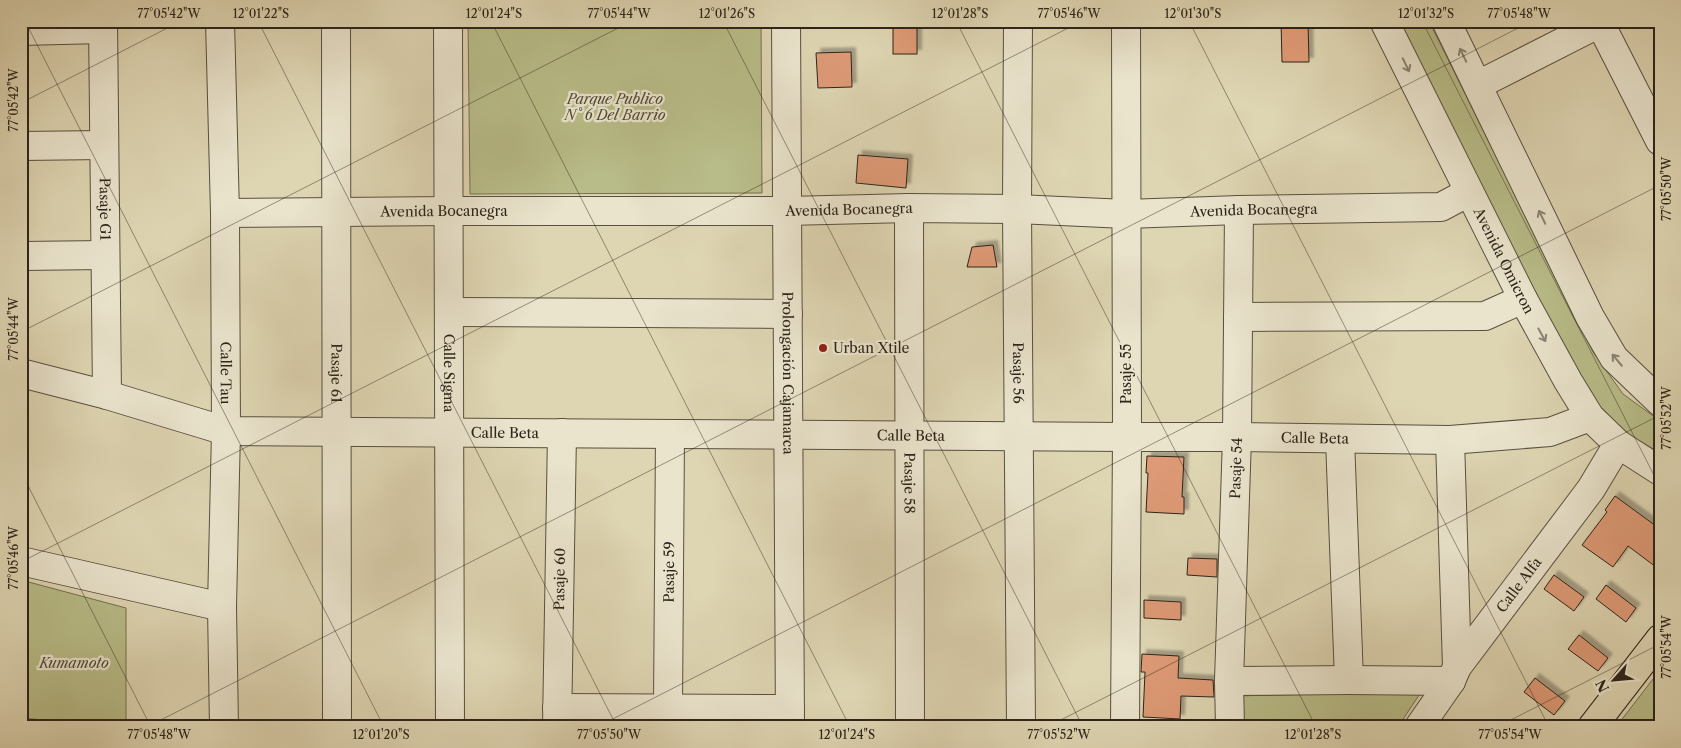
<svg xmlns="http://www.w3.org/2000/svg" width="1681" height="748" viewBox="0 0 1681 748" font-family="'Libre Caslon Text',serif">
  <style>
    .green { fill: #b8bc88; stroke: #727051 }
    .building { fill: #de9a76; stroke: #2c241a; filter: url(#shadow) }
    .lines { fill: none; stroke-linecap: round; stroke-linejoin: round }
    .minor-casing { stroke: #585040; stroke-width: 30 }
    .tertiary-casing { stroke: #585040; stroke-width: 30 }
    .primary-casing { stroke: #2c241a; stroke-width: 30 }
    .minor { stroke: #eae4cd; stroke-width: 28 }
    .tertiary { stroke: #eae4cd; stroke-width: 28 }
    .primary { stroke: #ded5b2; stroke-width: 28 }
    .oneway { stroke: #8b8474 }
    .ticks { fill: none; stroke: #2c241a; stroke-width: 1; stroke-opacity: 0.45 }
    .poi-dot { fill: #8f2418; stroke: #eae4cd; stroke-width: 2 }
    .labels { text-anchor: middle; stroke-width: 4.5; stroke-linejoin: round; paint-order: stroke }
    .park-label { font-size: 14px; font-style: italic; fill: #4f4a36; stroke: #eae4cd }
    .street-label { font-size: 14px; fill: #2c241a; stroke: #eae4cd }
    .poi-label { font-size: 14px; fill: #2c241a; stroke: #eae4cd; text-anchor: start }
    .neatline { fill: none; stroke: #2c241a; stroke-width: 2 }
    .ticks-label { font-size: 12px; text-anchor: middle; fill: #2c241a }
  </style>
  <defs>
    <filter id="shadow"><feDropShadow dx="4.5" dy="-4.5" stdDeviation="1" flood-color="#0004"/></filter>
  </defs>
  <rect width="100%" height="100%" fill="#ded5b2"/>
  <filter id="stains"><feTurbulence type="fractalNoise" baseFrequency=".004" numOctaves="4"/><feColorMatrix values="0 0 0 0 .2 0 0 0 0 .09 0 0 0 0 .02 0 0 0 .5 -.17"/></filter>
  <radialGradient id="worn" r=".72"><stop offset=".6" stop-color="#630" stop-opacity="0"/><stop offset="1" stop-color="#630" stop-opacity=".3"/></radialGradient>
  <g class="green">
    <path d="M468,21H761L762,193L470,194Z"/>
    <path d="M1396,21H1429L1593,352L1623,394L1660,421V453L1625,432L1584,390Z"/>
    <path d="M21,580L126,608V727L21,718Z"/>
    <path d="M1660,670V727H1616Z"/>
    <path d="M1421,692L1398,727H1233V696Z"/>
    <path d="M767,715V727H564V717Z"/>
  </g>
  <g class="building">
    <rect x="893" y="21" width="24" height="33"/>
    <path d="M1281,21H1308L1309,62H1282Z"/>
    <path d="M851,52L852,87L818,88L816,53Z"/>
    <path d="M858,155L908,159L906,188L856,183Z"/>
    <path d="M993,245L997,267H967L972,247Z"/>
    <path d="M1147,456L1184,457L1182,497H1184V514L1146,512L1148,473H1146Z"/>
    <path d="M1615,496L1660,529V570L1628,546L1613,567L1582,545L1607,512L1605,510Z"/>
    <path d="M1188,558L1217,559V577L1187,575Z"/>
    <path d="M1554,575L1584,597L1574,611L1544,589Z"/>
    <path d="M1606,585L1636,608L1626,622L1596,599Z"/>
    <path d="M1144,600L1181,602V620L1144,618Z"/>
    <path d="M1579,635L1608,658L1598,671L1568,649Z"/>
    <path d="M1142,654L1179,656L1178,678L1213,680L1214,697L1181,696L1180,719L1143,717L1145,672H1141Z"/>
    <path d="M1535,678L1565,701L1554,715L1524,692Z"/>
  </g>
  <g class="lines">
    <defs>
      <g id="minor">
        <path id="s1" d="M103,21L107,395"/>
        <path id="s2" d="M220,21L225,213L226,431L222,607L224,727"/>
        <path id="s3" d="M336,21L337,727"/>
        <path id="s4" d="M448,21L450,727"/>
        <path id="s5" d="M786,21L790,727"/>
        <path id="s6" d="M1018,21L1017,209L1021,727"/>
        <path d="M1600,23L1660,141"/>
        <path d="M21,31L103,29"/>
        <path d="M1478,85L1604,21"/>
        <path d="M21,146L104,145"/>
        <path id="s7" d="M909,208L910,727"/>
        <path id="s8" d="M225,213L449,211H787L909,208L1017,209L1126,214L1239,210L1441,207L1469,192"/>
        <path d="M21,256L105,255"/>
        <path d="M450,312L788,314"/>
        <path d="M1238,317L1485,316L1523,299"/>
        <path id="s9" d="M21,373L107,395L226,431L1127,437H1237L1450,440L1550,432L1590,417"/>
        <path d="M1340,439L1349,680"/>
        <path d="M1450,440L1457,667"/>
        <path d="M21,561L222,607"/>
        <path d="M1229,681L1349,680L1451,681"/>
        <path d="M557,708L790,709"/>
        <path id="s10" d="M668,708L670,434"/>
        <path id="s11" d="M557,727L562,433"/>
        <path d="M1125,727L1127,437L1126,21"/>
        <path id="s12" d="M1230,727L1229,681L1237,437L1239,210"/>
        <path id="s13" d="M1419,727L1451,681L1457,667L1591,489L1618,444"/>
      </g>
      <g id="tertiary">
        <path id="s14" d="M1384,21L1523,299L1568,381L1590,417L1618,444L1660,471"/>
        <path d="M1446,21L1590,317L1614,358L1660,402"/>
      </g>
      <path id="primary" d="M1592,727L1660,639"/>
    </defs>
    <use href="#minor" class="minor-casing"/>
    <use href="#tertiary" class="tertiary-casing"/>
    <use href="#primary" class="primary-casing"/>
    <use href="#minor" class="minor"/>
    <use href="#tertiary" class="tertiary"/>
    <use href="#primary" class="primary"/>
  </g>
  <defs><path id="oneway-shaft" d="M-6 0H5M1.5-3L5.5 0L1.5 3" fill="none" stroke-width="1.6" stroke-linecap="round" stroke-linejoin="round" transform="scale(1.25)"/></defs>
  <g class="oneway">
    <use href="#oneway-shaft" transform="translate(1463 55) rotate(-116)"/>
    <use href="#oneway-shaft" transform="translate(1406 65) rotate(64)"/>
    <use href="#oneway-shaft" transform="translate(1542 217) rotate(-116)"/>
    <use href="#oneway-shaft" transform="translate(1542 335) rotate(61)"/>
    <use href="#oneway-shaft" transform="translate(1617 360) rotate(-130)"/>
  </g>
  <path class="ticks" d="M25,21L384,727M258,21L617,727M491,21L850,727M723,21L1083,727M956,21L1316,727M1189,21L1549,727M1422,21L1660,487M1655,21L1660,30M21,103L181,21M21,332L632,21M21,472L151,727M21,562L1082,21M147,727L1532,21M597,727L1660,185M1047,727L1660,415M1497,727L1660,644"/>
  <circle class="poi-dot" cx="823" cy="348" r="5"/>
  <g class="labels">
    <g class="park-label">
      <text x="615" y="104">Parque Publico<tspan x="615" dy="16">N° 6 Del Barrio</tspan></text>
      <text x="74" y="668">Kumamoto</text>
    </g>
    <g class="street-label">
      <text dy="5" stroke="none"><textPath href="#s1" startOffset="188">Pasaje G1</textPath></text>
      <text dy="5" stroke="none"><textPath href="#s8" startOffset="624">Avenida Bocanegra</textPath></text>
      <text dy="5" stroke="none"><textPath href="#s8" startOffset="1029">Avenida Bocanegra</textPath></text>
      <text dy="5" stroke="none"><textPath href="#s8" startOffset="219">Avenida Bocanegra</textPath></text>
      <text dy="5" stroke="none"><textPath href="#s14" startOffset="268">Avenida Omicron</textPath></text>
      <text dy="5" stroke="none"><textPath href="#s2" startOffset="352">Calle Tau</textPath></text>
      <text dy="5" stroke="none"><textPath href="#s3" startOffset="352">Pasaje 61</textPath></text>
      <text dy="5" stroke="none"><textPath href="#s4" startOffset="352">Calle Sigma</textPath></text>
      <text dy="5" stroke="none"><textPath href="#s5" startOffset="352">Prolongación Cajamarca</textPath></text>
      <text dy="5" stroke="none"><textPath href="#s6" startOffset="352">Pasaje 56</textPath></text>
      <text transform="translate(1126 374) rotate(-90)" y="5">Pasaje 55</text>
      <text dy="5" stroke="none"><textPath href="#s9" startOffset="492">Calle Beta</textPath></text>
      <text dy="5" stroke="none"><textPath href="#s9" startOffset="898">Calle Beta</textPath></text>
      <text dy="5" stroke="none"><textPath href="#s9" startOffset="1302">Calle Beta</textPath></text>
      <text dy="5" stroke="none"><textPath href="#s12" startOffset="259">Pasaje 54</textPath></text>
      <text dy="5" stroke="none"><textPath href="#s7" startOffset="275">Pasaje 58</textPath></text>
      <text dy="5" stroke="none"><textPath href="#s10" startOffset="136">Pasaje 59</textPath></text>
      <text dy="5" stroke="none"><textPath href="#s11" startOffset="148">Pasaje 60</textPath></text>
      <text dy="5" stroke="none"><textPath href="#s13" startOffset="174">Calle Alfa</textPath></text>
    </g>
    <g class="poi-label">
      <text x="833" y="353">Urban Xtile</text>
    </g>
  </g>
  <rect width="1681" height="748" fill="none" stroke="#ded5b2" stroke-width="55"/>
  <g transform="translate(1614 680) rotate(243)" stroke="#eae4cd" stroke-width="4" paint-order="stroke">
  <path d="M0-4L9 19L0 12L-9 19Z" fill="#2c241a"/>
  <text y="-8" font-size="14" font-weight="bold" text-anchor="middle" fill="#2c241a">N</text>
  </g>
  <rect x="28" y="28" width="1626" height="692" class="neatline"/>
  <g class="ticks-label">
    <text x="169" y="18">77°05'42"W</text>
    <text x="261" y="18">12°01'22"S</text>
    <text x="494" y="18">12°01'24"S</text>
    <text x="619" y="18">77°05'44"W</text>
    <text x="727" y="18">12°01'26"S</text>
    <text x="960" y="18">12°01'28"S</text>
    <text x="1069" y="18">77°05'46"W</text>
    <text x="1193" y="18">12°01'30"S</text>
    <text x="1426" y="18">12°01'32"S</text>
    <text x="1519" y="18">77°05'48"W</text>
    <text transform="translate(14 100) rotate(-90)" y="4">77°05'42"W</text>
    <text transform="translate(1667 189) rotate(-90)" y="4">77°05'50"W</text>
    <text transform="translate(14 329) rotate(-90)" y="4">77°05'44"W</text>
    <text transform="translate(1667 418) rotate(-90)" y="4">77°05'52"W</text>
    <text transform="translate(14 558) rotate(-90)" y="4">77°05'46"W</text>
    <text transform="translate(1667 647) rotate(-90)" y="4">77°05'54"W</text>
    <text x="159" y="739">77°05'48"W</text>
    <text x="381" y="739">12°01'20"S</text>
    <text x="609" y="739">77°05'50"W</text>
    <text x="847" y="739">12°01'24"S</text>
    <text x="1059" y="739">77°05'52"W</text>
    <text x="1313" y="739">12°01'28"S</text>
    <text x="1510" y="739">77°05'54"W</text>
  </g>
  <rect width="100%" height="100%" filter="url(#stains)"/>
  <rect width="100%" height="100%" fill="url(#worn)"/>
</svg>
